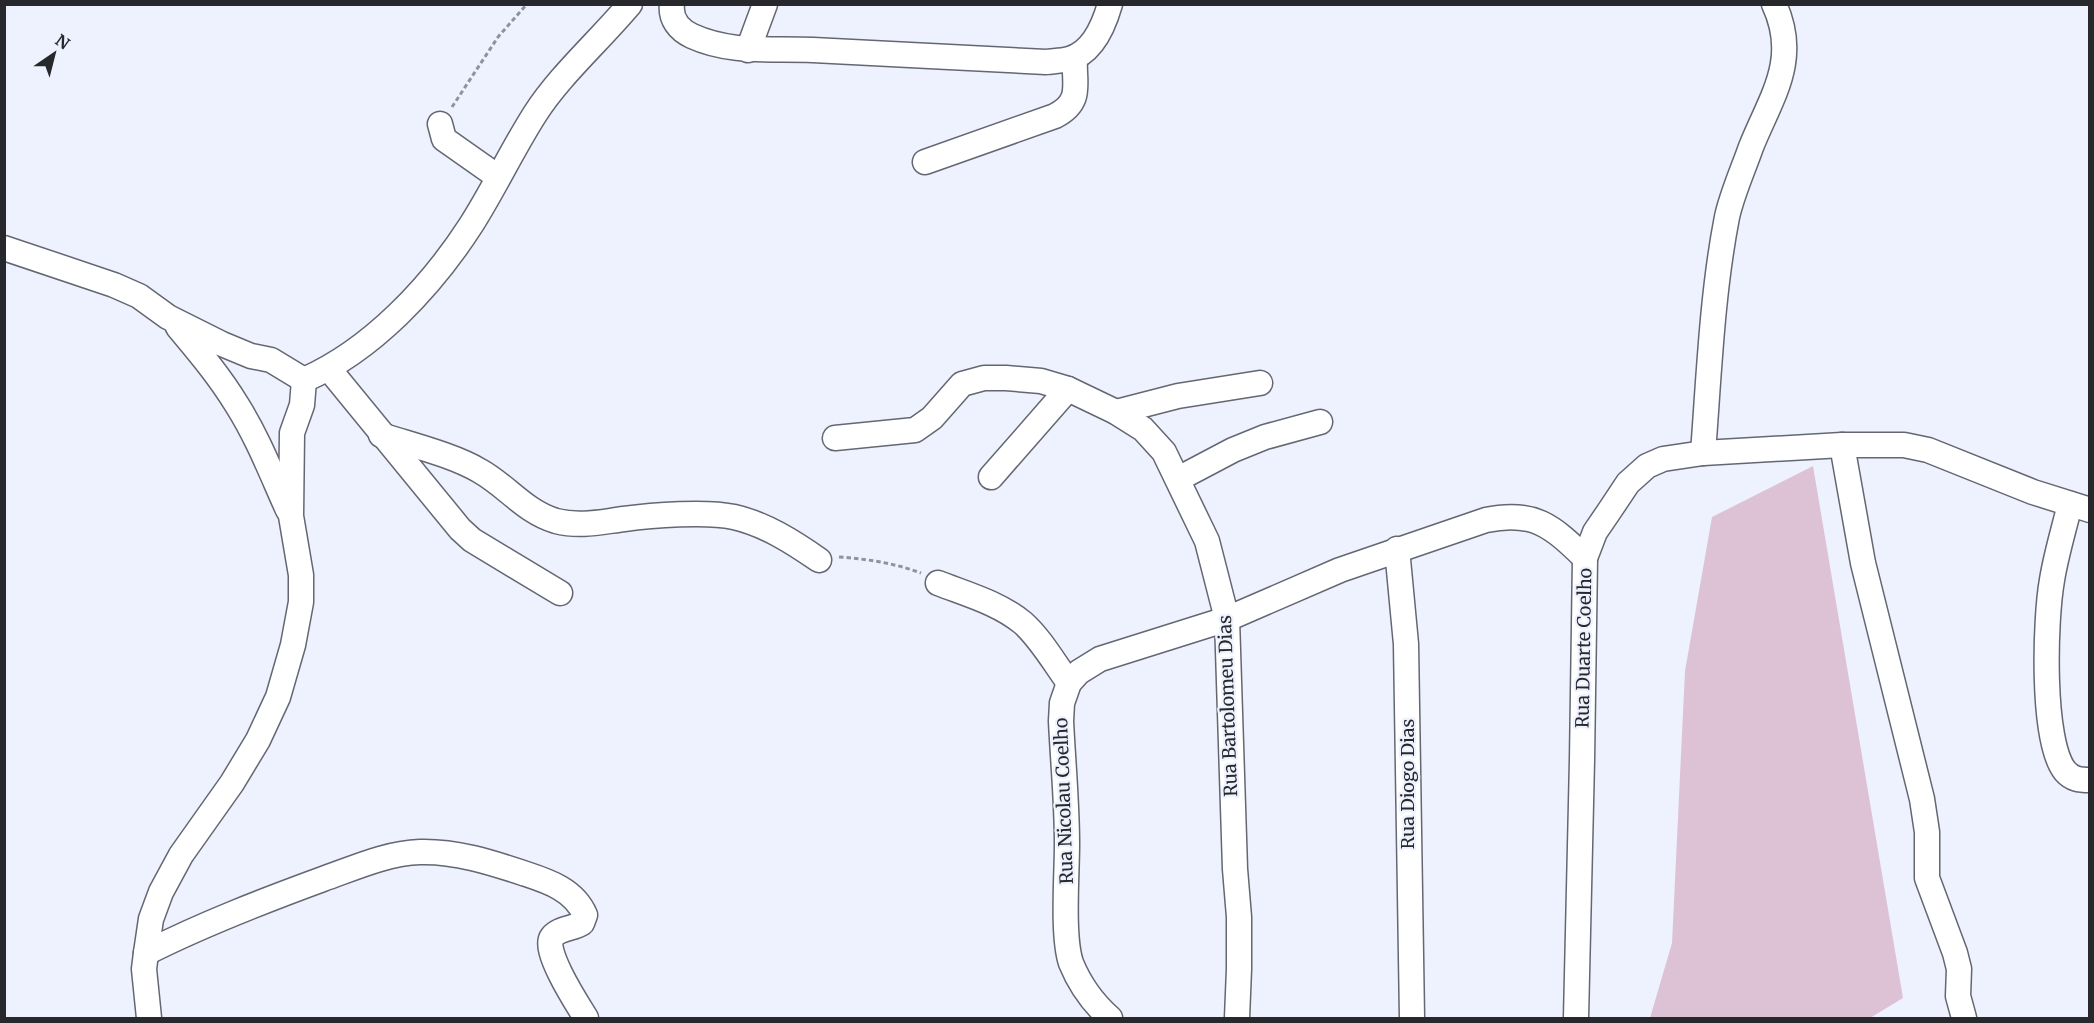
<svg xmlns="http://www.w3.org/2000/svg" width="2094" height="1023" viewBox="0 0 2094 1023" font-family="Merriweather,serif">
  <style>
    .green { fill: #ddc2d5 }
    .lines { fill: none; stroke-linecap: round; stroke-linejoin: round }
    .minor-casing { stroke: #646772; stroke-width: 27 }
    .path { stroke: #8f939b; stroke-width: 3; stroke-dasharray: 4.5 3; stroke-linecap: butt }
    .minor { stroke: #fff; stroke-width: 24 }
    .labels { text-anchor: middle; stroke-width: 4.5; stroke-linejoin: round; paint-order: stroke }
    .street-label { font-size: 18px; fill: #26282c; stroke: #edf2fe }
  </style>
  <rect width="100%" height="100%" fill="#edf2fe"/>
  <path class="green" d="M1813,466L1903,998L1870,1018H1650L1672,943L1685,671L1712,517Z"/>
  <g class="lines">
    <defs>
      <g id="minor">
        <path d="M672,4C670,19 679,30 692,36C731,54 773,48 813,50C891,54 968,58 1046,62C1053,61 1062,61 1069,59C1092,53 1104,25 1110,4"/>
        <path d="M748,50L765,4"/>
        <path d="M440,124L444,139L498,177"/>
        <path d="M925,162L1055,116C1084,101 1073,83 1075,57"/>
        <path d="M4,248L114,285L139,296L168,317L222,344L251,356L271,360L304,380"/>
        <path d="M178,327C199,352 220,377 237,405C258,438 272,475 288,510"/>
        <path d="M329,369L460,529L472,540L560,593"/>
        <path d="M304,380C372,350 431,287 471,225C494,189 512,150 535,114C560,75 599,41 630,4"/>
        <path d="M1116,412L1178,396L1260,383"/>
        <path d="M381,435C411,445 453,455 480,471C507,486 525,512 556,521C580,527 600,522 624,519C652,515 707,511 734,517C765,524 793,542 819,560"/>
        <path d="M835,438L915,430L932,418L962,384L984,378H1006L1041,381L1068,389L1116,412L1143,429L1164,452L1207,541L1227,619L1235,869L1239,917V969L1237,1018"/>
        <path d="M1842,445L1863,563L1922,799L1927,832V878L1955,953L1959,969L1958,996L1964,1018"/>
        <path d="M1703,453C1709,375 1712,294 1727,217C1732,194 1743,170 1751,147C1771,97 1800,60 1774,4"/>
        <path d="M991,477L1068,389"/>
        <path d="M1178,479L1233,450L1265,437L1320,422"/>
        <path d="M2070,504C2064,529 2056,555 2052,580C2045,619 2041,741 2065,771C2072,779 2079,780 2090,780"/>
        <path d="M1397,549L1406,644L1412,1018"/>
        <path d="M938,583C966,594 999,603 1023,623C1041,639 1055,664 1069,683"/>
        <path d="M146,953C203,924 263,901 323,879C354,868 387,853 420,852C455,851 490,862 523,873C547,881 574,889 585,915L582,923C573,929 559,928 552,937C542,950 578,1005 586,1018"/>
        <path d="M149,1018L144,969L146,953L151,919L161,892L181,855L232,783L258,740L278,697L293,645L301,602V575L291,516L292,433L302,405L304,380"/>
        <path d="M1110,1018C1093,1003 1080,985 1071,963C1062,936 1067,875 1067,844C1067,803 1063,762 1061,721L1062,703L1069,683L1079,672L1100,659L1227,619L1340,570L1486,520C1534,510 1552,526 1585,558"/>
        <path d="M1576,1018L1582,760L1585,558L1595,532L1608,513L1628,483L1647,466L1663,459L1703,453L1842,445H1904L1928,450L2033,492L2090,510"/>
      </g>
    </defs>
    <use href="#minor" class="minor-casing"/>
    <g class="path">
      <path d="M452,107L498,37L527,4"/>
      <path d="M839,557C867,559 894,563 921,573"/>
    </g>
    <use href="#minor" class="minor"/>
  </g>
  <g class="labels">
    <g class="street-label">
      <text transform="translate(1584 648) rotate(-89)" y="6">Rua Duarte Coelho</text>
      <text transform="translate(1228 706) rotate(-92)" y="6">Rua Bartolomeu Dias</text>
      <text transform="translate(1408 784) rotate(-90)" y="6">Rua Diogo Dias</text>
      <text transform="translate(1064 801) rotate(-92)" y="6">Rua Nicolau Coelho</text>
    </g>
  </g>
  <rect width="2094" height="1023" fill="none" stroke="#26282c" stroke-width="12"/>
  <g transform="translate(54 54) rotate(35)" stroke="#edf2fe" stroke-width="4.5" paint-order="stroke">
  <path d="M0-4.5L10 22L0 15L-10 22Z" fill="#26282c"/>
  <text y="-9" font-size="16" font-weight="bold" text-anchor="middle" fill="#26282c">N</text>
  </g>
</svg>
